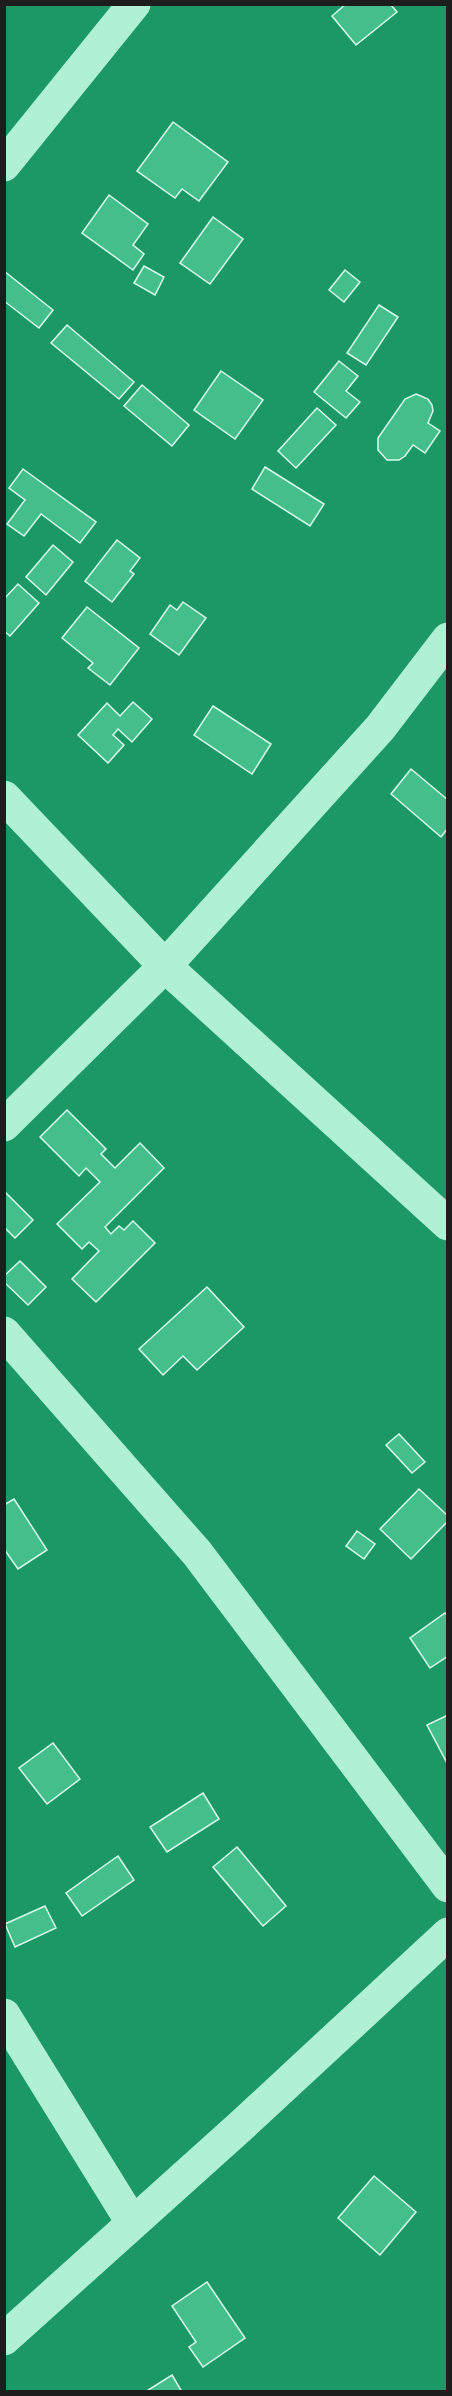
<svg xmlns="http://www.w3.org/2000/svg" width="452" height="2396" viewBox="0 0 452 2396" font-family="Mulish,sans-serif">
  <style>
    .building { fill: #44bf8c; stroke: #d7fbec; stroke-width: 1.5 }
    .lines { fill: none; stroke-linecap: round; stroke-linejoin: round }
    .minor { stroke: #b0f0d5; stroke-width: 33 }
    .tertiary { stroke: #b0f0d5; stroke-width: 33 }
  </style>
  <rect width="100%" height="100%" fill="#1b9866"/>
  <g class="building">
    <path d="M346,4H390L397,12L356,45L332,16Z"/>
    <path d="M173,122L228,162L199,201L182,189L175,198L137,171Z"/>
    <path d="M109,195L148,224L133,245L144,254L133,270L82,233Z"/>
    <path d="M213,217L243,239L210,284L180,263Z"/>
    <path d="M144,266L164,277L155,295L134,283Z"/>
    <path d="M345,270L360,282L344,302L329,290Z"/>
    <path d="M4,271L53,310L39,328L4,301Z"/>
    <path d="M379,305L398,317L366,365L347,353Z"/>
    <path d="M67,325L134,382L119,399L51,343Z"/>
    <path d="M339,361L358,376L346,391L360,402L346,418L314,392Z"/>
    <path d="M221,371L263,400L235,439L194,410Z"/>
    <path d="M142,385L189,425L172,446L124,406Z"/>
    <path d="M416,394L428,399L432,405L433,411L428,423L440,431L425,453L413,445L405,456L399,460H387L378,450V438L405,399Z"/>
    <path d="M317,408L336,425L296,468L278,451Z"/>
    <path d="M265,467L324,504L310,526L252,489Z"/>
    <path d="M23,469L96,522L80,543L41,514L24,536L7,524L25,500L9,488Z"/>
    <path d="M117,540L140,558L130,571L134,574L112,602L85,581Z"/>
    <path d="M53,545L73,562L46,595L26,577Z"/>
    <path d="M18,584L39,603L10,636L4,631V599Z"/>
    <path d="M183,602L206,618L179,655L150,634L170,605L177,610Z"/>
    <path d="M87,607L139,648L110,685L88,668L93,663L62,638Z"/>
    <path d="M133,702L152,719L132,742L118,729L113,735L124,745L108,763L78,735L107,703L120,716Z"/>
    <path d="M213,706L271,744L252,774L194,735Z"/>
    <path d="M411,769L448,800V828L441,837L391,794Z"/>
    <path d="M67,1110L106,1149L101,1154L115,1168L140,1143L164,1168L105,1227L111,1234L119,1226L124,1230L133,1221L155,1243L96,1302L72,1279L99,1251L89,1242L82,1249L57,1224L100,1182L86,1168L79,1176L40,1137Z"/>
    <path d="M4,1191L33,1220L15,1238L4,1227Z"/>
    <path d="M20,1261L46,1287L28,1305L4,1282V1276Z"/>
    <path d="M207,1287L244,1327L197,1370L183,1356L163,1375L139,1349Z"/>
    <path d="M399,1434L425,1462L412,1473L386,1445Z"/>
    <path d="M419,1489L448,1516V1521L411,1559L380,1529Z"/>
    <path d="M14,1499L47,1550L18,1569L4,1549V1505Z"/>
    <path d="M357,1531L375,1544L364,1559L346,1546Z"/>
    <path d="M445,1613L448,1616V1656L430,1668L410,1638Z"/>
    <path d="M448,1715V1765L427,1725Z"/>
    <path d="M53,1743L80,1779L47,1804L19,1768Z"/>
    <path d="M203,1793L219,1819L167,1852L150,1827Z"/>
    <path d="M237,1847L286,1906L263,1926L213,1867Z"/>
    <path d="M118,1856L134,1880L82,1916L66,1893Z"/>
    <path d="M45,1906L56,1928L15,1947L5,1924Z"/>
    <path d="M374,2176L416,2212L380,2255L338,2218Z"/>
    <path d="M207,2282L245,2338L203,2367L189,2347L196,2342L172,2306Z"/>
    <path d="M172,2375L182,2392H145Z"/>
  </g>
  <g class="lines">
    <g class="minor">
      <path d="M4,165L134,4"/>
      <path d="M4,1125L165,966L380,728L448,639"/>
      <path d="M4,1333L197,1553L448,1886"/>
      <path d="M4,2015L132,2222"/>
      <path d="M4,2339L242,2125L448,1934"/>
    </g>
    <path class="tertiary" d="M4,797L165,966L448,1224"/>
  </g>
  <rect width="452" height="2396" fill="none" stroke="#1d1d1d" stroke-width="12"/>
</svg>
